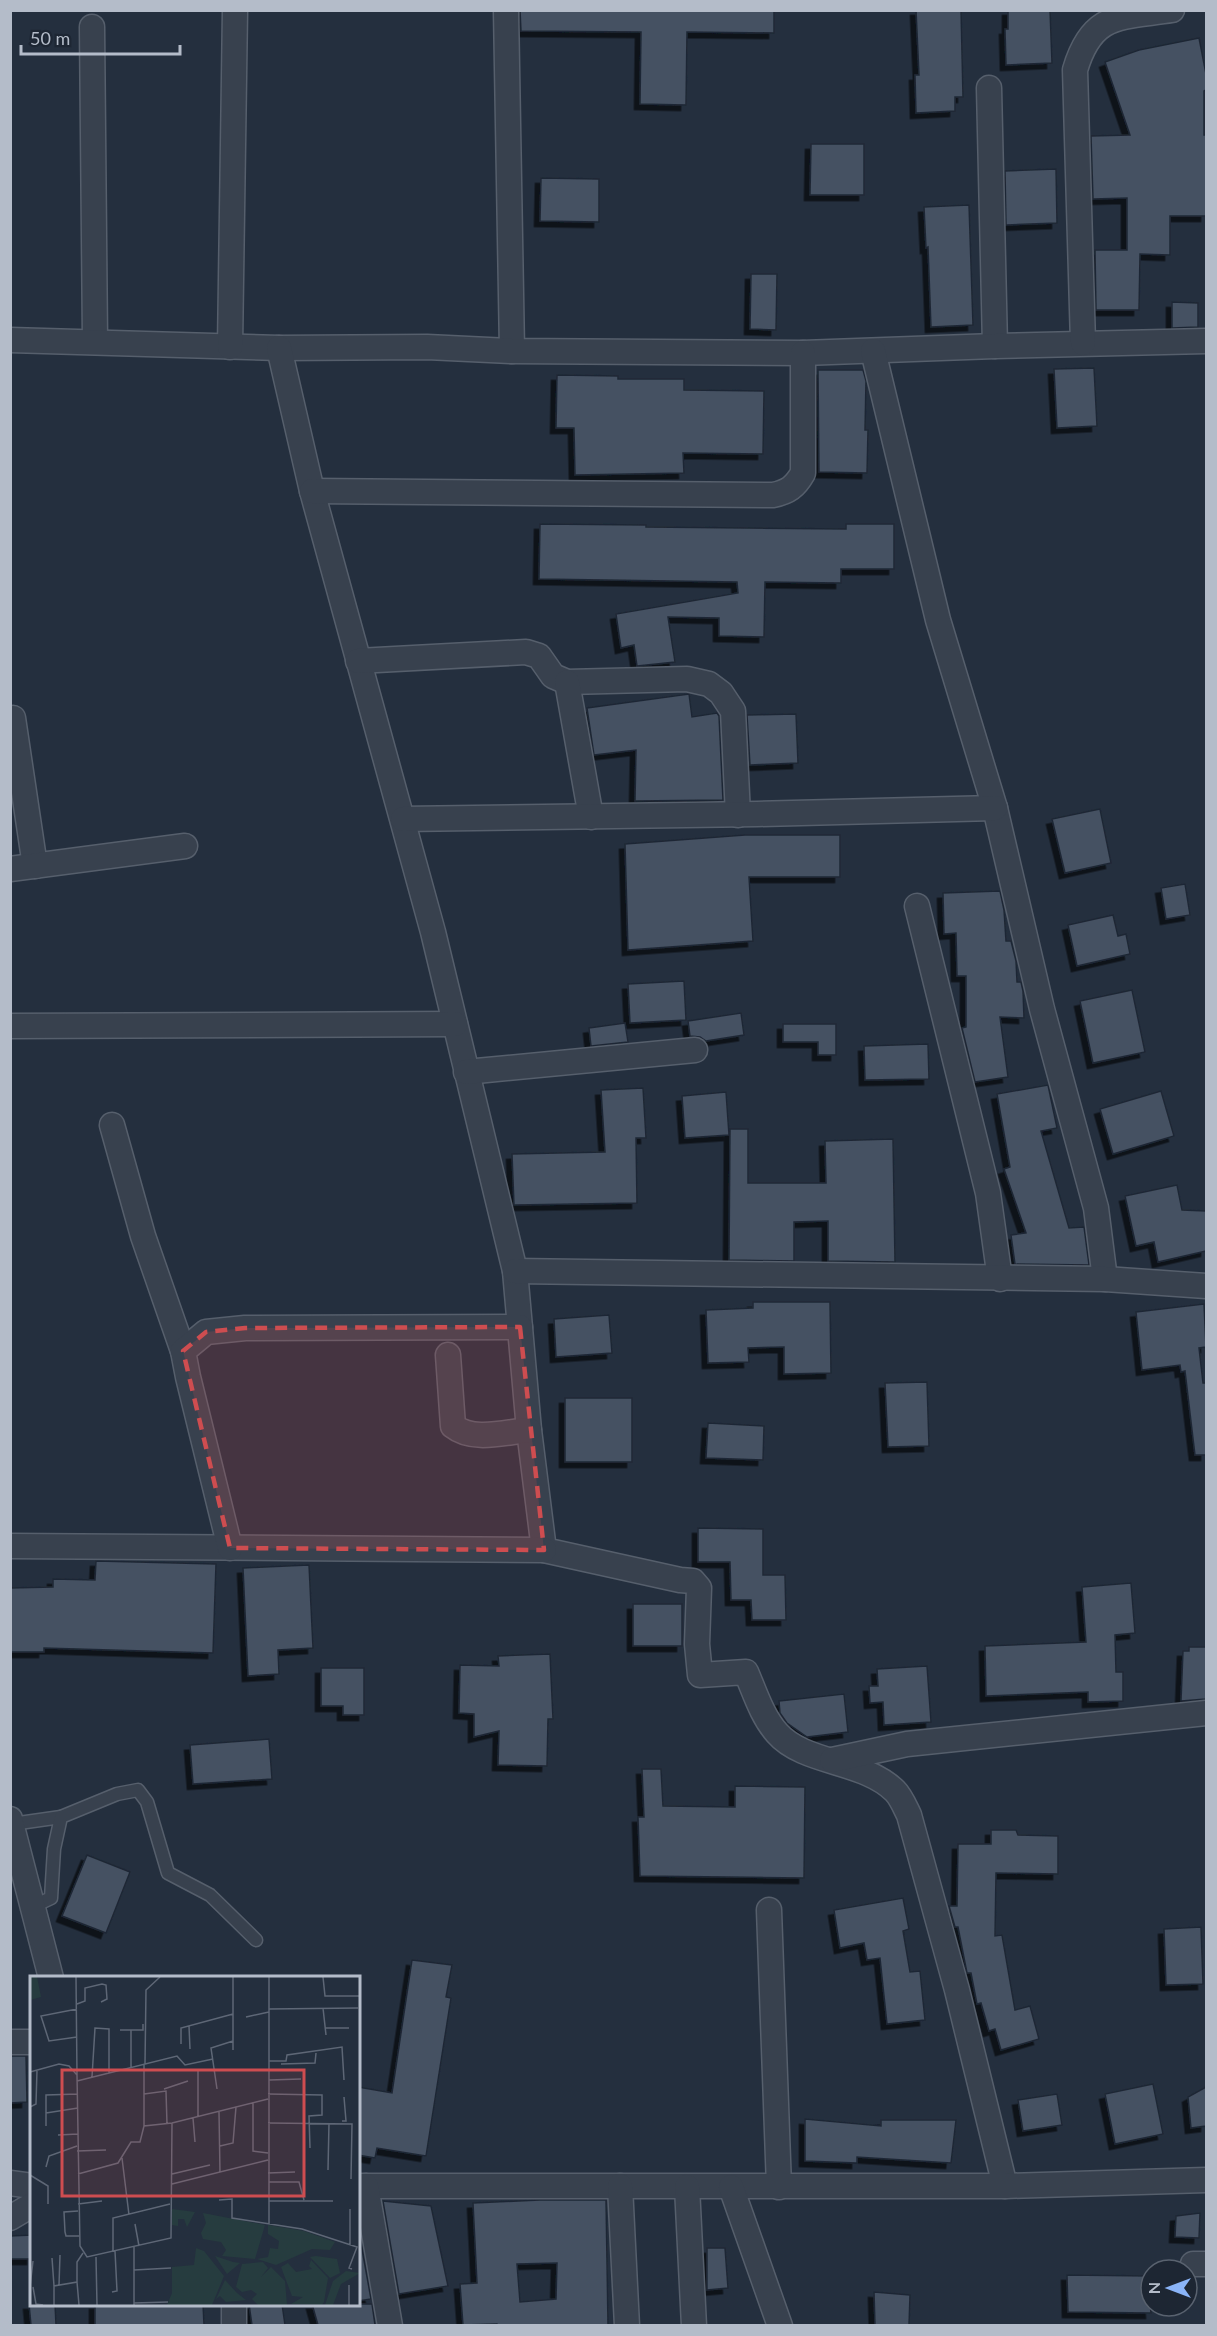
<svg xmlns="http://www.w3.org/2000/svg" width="1217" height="2336" viewBox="0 0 1217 2336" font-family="Lato,sans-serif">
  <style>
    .building { fill: #455162; stroke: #1f2835; stroke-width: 1.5; fill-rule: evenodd; filter: url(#shadow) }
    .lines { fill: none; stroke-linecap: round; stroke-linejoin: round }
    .lane-casing { stroke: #565f6c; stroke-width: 15 }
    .street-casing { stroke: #565f6c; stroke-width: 27 }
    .lane { stroke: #38414e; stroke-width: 12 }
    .street { stroke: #38414e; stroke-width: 24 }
    .marked { fill: #ce4d50; fill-opacity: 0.2; stroke: #ce4d50; stroke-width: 4.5; stroke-dasharray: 12 8; stroke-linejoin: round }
    .inset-road { fill: none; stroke: #5e6776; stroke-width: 1.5 }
    .view { fill: #ce4d50; fill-opacity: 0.15; stroke: #ce4d50; stroke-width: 3 }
    .inset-edge { fill: none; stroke: #b4bcc9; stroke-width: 3 }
  </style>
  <defs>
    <filter id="shadow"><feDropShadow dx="-5.5" dy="5.5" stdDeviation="0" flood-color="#0009"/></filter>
  </defs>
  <rect width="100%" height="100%" fill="#242f3e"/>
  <g class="building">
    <path d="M520,10H774V33L687,32L686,105L640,104L641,32L521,31Z"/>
    <path d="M916,10H961L963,97H955V111L916,113L915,75H919Z"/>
    <path d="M1008,10H1050L1052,63L1006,65L1005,29H1008Z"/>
    <path d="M1199,38L1206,74V90L1204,91V135H1206V216H1170V255L1140,254L1139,310H1096L1095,250H1127V198L1093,199L1091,136L1130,135L1105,62L1139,50Z"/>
    <path d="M811,144H864V195H810Z"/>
    <path d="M1056,169L1057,223L1006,225L1005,171Z"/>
    <path d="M541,178L599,179V222L540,221Z"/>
    <path d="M969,205L973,325L931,327L928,247L926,248L924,207Z"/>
    <path d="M751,274H777L776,330L750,329Z"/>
    <path d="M1172,302L1198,303V327L1172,328Z"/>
    <path d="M1094,368L1097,426L1057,428L1054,369Z"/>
    <path d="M818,370H863L866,381L865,430H868L867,473L819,472Z"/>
    <path d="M557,375L618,376V379H684V390L764,391L763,454L683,453L684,473L575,475L574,428H556Z"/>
    <path d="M540,524L646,525V527L846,529V524H894V569H841V583L765,582L764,637L719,636V618L668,617L675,662L637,666L634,645L621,648L616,614L738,593L737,582L539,579Z"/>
    <path d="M689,694L692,717L717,713L719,716L723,800L635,801L636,750L594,755L587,708Z"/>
    <path d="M796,714L798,763L750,765L747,715Z"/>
    <path d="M1100,809L1111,863L1065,873L1052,819Z"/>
    <path d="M745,835H840V877H749L753,941L628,950L625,844Z"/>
    <path d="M1185,884L1190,915L1166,919L1161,888Z"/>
    <path d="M1000,891L1004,910L1006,941H1011L1016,961L1017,982H1021L1023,991L1024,1018L1000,1017L1008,1077L975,1082L962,1028L966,1027V976H957L956,933L944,934L943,893Z"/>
    <path d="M1113,915L1118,936L1126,934L1130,954L1077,966L1068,925Z"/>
    <path d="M684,981L686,1020L630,1023L628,984Z"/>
    <path d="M1132,990L1145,1052L1093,1063L1080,1001Z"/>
    <path d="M741,1013L744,1035L706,1041L700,1037L690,1036L688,1021Z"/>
    <path d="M625,1023L628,1042L591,1046L589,1028Z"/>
    <path d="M783,1024H836V1055H818V1042H783Z"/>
    <path d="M928,1044L929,1079L865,1080L864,1046Z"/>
    <path d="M1048,1085L1057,1128L1041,1131L1069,1228L1084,1227L1089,1265L1015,1264L1011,1235L1026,1233L1004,1169L1010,1167L997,1094Z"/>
    <path d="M643,1088L646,1138H636L637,1203L514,1205L512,1154L605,1152L601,1090Z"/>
    <path d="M1161,1091L1174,1136L1113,1154L1100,1109Z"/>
    <path d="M726,1092L729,1135L685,1138L682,1096Z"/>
    <path d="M730,1129H748V1183H826L825,1141L893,1139L895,1262L828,1261V1221L794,1222V1261L729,1260Z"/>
    <path d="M1177,1185L1182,1210L1206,1211V1251L1158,1262L1154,1242L1136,1246L1125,1196Z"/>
    <path d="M753,1302H830L831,1373L784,1374V1347L748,1348L749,1362L708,1363L706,1310L753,1308Z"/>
    <path d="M1204,1304L1206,1347L1199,1348L1203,1383H1206V1455H1195L1185,1371L1181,1372L1180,1365L1142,1370L1136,1312Z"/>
    <path d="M609,1315L612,1353L556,1357L554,1319Z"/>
    <path d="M927,1382L929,1446L888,1447L885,1383Z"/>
    <rect x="565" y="1398" width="67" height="64"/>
    <path d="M708,1423L764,1426L763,1460L706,1458Z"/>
    <path d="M698,1528L763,1529V1575H785L786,1620H752L751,1600H731L730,1562H698Z"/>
    <path d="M96,1561L216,1564L213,1653L44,1648V1652H10V1588L53,1587V1579L95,1580Z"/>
    <path d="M309,1565L313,1648L278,1650L279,1674L248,1676L243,1568Z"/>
    <path d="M1131,1583L1135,1633L1115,1635L1116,1672H1123V1701L1088,1702V1692L986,1696L985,1646L1086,1642L1082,1587Z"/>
    <rect x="633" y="1604" width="49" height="42"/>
    <path d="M1189,1647H1206V1699L1181,1701L1183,1651H1189Z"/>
    <path d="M550,1654L553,1719H548L547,1766L498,1765L499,1731L474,1737V1714L459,1713L460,1665L499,1666L498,1656Z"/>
    <path d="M927,1666L931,1722L884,1725L883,1702L870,1703L869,1686H878L877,1669Z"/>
    <path d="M321,1668H364V1715H343V1706H321Z"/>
    <path d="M844,1694L848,1732L807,1737L787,1723L780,1713L779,1701Z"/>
    <path d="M269,1739L272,1779L193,1784L190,1745Z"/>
    <path d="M642,1769H661L663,1806L735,1807V1786L805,1787L804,1878L640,1876L638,1817H644Z"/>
    <path d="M991,1830H1016L1018,1835L1058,1836V1874L996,1873L995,1936L1002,1935L1015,2010L1030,2006L1039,2039L1001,2050L995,2029L989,2031L981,2003L977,2004L971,1973H967L958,1927H955L949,1906H957L958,1844H991Z"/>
    <path d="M87,1855L130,1872L106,1933L62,1916Z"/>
    <path d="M903,1898L909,1929L903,1931L910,1972L920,1971L925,2020L887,2024L880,1958L867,1960L864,1943L840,1948L834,1910Z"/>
    <path d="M1201,1927L1203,1984L1166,1985L1164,1929Z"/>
    <path d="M412,1960L452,1965L446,1997L451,1998L426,2156L377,2148L375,2158L358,2155V2087L392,2093Z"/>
    <path d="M10,2056H26L27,2102L10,2103Z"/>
    <path d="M1153,2084L1163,2134L1115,2144L1105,2094Z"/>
    <path d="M1206,2087V2126L1191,2128L1188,2097Z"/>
    <path d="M1057,2094L1062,2125L1023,2131L1018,2100Z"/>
    <path d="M805,2119L881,2126V2120H956L951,2163L857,2157V2163L805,2161Z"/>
    <path d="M540,2200H606L608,2325H498L497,2324L463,2325L460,2284L477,2283L473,2203ZM557,2263L556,2299L520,2302L517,2264Z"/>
    <path d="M383,2201L431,2206L448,2286L399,2294Z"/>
    <path d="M1200,2213L1199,2238L1175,2237L1176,2216Z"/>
    <path d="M358,2227L371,2299L358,2301Z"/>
    <path d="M32,2235V2259H10V2236Z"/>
    <path d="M707,2248H725L728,2288L707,2290Z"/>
    <path d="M1067,2275L1148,2276L1151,2313L1068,2312Z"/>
    <path d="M874,2292L910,2295L909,2325H875Z"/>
    <path d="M29,2304H55L56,2325H31Z"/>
    <path d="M95,2304H203L204,2325H95Z"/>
    <path d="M249,2304H282L285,2325H252Z"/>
    <path d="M312,2304H372L375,2325H318Z"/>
  </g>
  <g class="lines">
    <defs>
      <g id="lane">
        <path d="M12,1824L61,1817"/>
        <path d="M34,1906L51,1898L54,1849L61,1817L117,1794L138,1790L147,1802L168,1873L210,1895L256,1940"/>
      </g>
      <g id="street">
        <path d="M506,10L512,351"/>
        <path d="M92,27L95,341"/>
        <path d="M989,88L995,346"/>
        <path d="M10,340L279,348L427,347L512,351L803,353L995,346L1206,341"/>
        <path d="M1083,343L1075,70C1092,12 1120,18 1172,10"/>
        <path d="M230,347L235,10"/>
        <path d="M279,348L312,491L433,932L515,1271L529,1430L544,1550L680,1580L693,1581L699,1588L697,1644L700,1675L746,1672C755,1693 762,1716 777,1733C804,1764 864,1760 895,1791C901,1797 905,1807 909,1815L957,1990L1005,2186"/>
        <path d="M873,351L938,620L995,808L1042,1009L1096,1208L1105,1279"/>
        <path d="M312,491L773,495C788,492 795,487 803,473V353"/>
        <path d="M358,661L526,652L539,656L553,676L567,682L687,679L709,684L721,693L733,711L738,815"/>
        <path d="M567,682L591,817"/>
        <path d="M13,718L35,866"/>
        <path d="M403,819L757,814L995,808"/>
        <path d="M10,869L185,846"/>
        <path d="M917,906L988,1193L1000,1279"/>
        <path d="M10,1026L455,1024"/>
        <path d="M466,1072L695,1050"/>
        <path d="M112,1125L143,1236L183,1351"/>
        <path d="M515,1271L1105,1279L1206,1286"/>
        <path d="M448,1355L453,1426C473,1442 505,1432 529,1430"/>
        <path d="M10,1546L544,1550"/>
        <path d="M230,1548L188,1377L183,1351L206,1332L245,1328L520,1327"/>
        <path d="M832,1760L907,1744L1206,1713"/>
        <path d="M10,1819L51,1978"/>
        <path d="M769,1910L779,2187"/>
        <path d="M10,2042H32"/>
        <path d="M10,2183L32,2186"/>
        <path d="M358,2186H1005L1206,2180"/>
        <path d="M366,2186L390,2326"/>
        <path d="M620,2186L627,2326"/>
        <path d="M687,2187L694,2326"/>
        <path d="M731,2187L780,2326"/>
        <path d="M10,2218L32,2205"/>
        <path d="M1193,2264H1206"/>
        <path d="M234,2304V2326"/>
      </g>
    </defs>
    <use href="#lane" class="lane-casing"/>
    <use href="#street" class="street-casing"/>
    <use href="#lane" class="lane"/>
    <use href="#street" class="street"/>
  </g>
  <path class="marked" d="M520,1327L544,1550L230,1548L183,1351L206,1332L245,1328Z"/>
  <g transform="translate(30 1976)">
    <rect width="330" height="330" fill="#242f3e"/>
    <path d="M0,1H7L11,21L0,24ZM142,233L165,236L157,251L154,243H148V250L142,249ZM173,237L235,249L225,283L192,280L196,274L191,266L173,263L171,257L176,247ZM238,249L274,255L305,266L300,274L282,273L246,289L227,283L238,281L240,272L248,273L249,265L238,258ZM166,272L174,275L194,300L182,329H137L142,317V291L164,289ZM185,280L203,286L210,287L197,298ZM286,280L307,283L310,297L300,302L280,281ZM281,284L298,302L294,326L292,329L261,328L273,321L262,320L251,291L258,287L266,296L282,293L279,290ZM233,286L238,292L231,301L241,291L255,305L257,329H228L222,323L227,318L221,314L212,316L206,311L212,288ZM316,295L330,297L311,308L303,329H295L303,305ZM195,304L207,317L216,324L196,326L190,320L186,323Z" fill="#263c3f"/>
    <path class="inset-road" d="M46,1L47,99M203,1V74M239,1V249M293,1L295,20H329M47,28L55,25V12L72,8L76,9L77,23L71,26M293,32L296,59M47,33L11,40L19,65L47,61M239,33L328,32M216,41L239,36M159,50L160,73M295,52H319M90,54H113V48M151,68V52L203,38M239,85H256L257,79L312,71L314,104M115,88L116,14L130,1M251,88L285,87L286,77M101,91V54M168,94V141M0,96L29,88L39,90L47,99L50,270L57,281L141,262L142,147M62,101L65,52L79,53V97M239,104L271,103M47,105L147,80L155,89L183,83M134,113L158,105M187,113L181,72L203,65M114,118L136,115L137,148M238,118L292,119V139L279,140L280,172M223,126V175L238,177M0,131L6,128L7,94M189,136L190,197M16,137L48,132M163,142L165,166M312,145H316L314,121M238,147L322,148L321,203M16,150V119L48,118M114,150V88M28,159L48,158M190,170L203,167L206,131M47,175L76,174M92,182L99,239M16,191L19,180L47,170M298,194L299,147M238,197L265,196M48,198L88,187L101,166H110L114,150L142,147L238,123M142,198L180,189M0,199L18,210V228M239,206H269L274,224M142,208L238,184M189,224L202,223V242L272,253L327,271L319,292L322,293M239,225H303M48,228L72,225M320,233V269M48,235L34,236L35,256L36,260H49M105,248L109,270M104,271V329M83,276V242L140,228M66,281L67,329M22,282L24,310M104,294L141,292M47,306L49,329M29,309L30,279M0,311L3,285M3,311L6,328L13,329M82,316L87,315L85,275M104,327L138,326M24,329V310L47,306V286L53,277M319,329V309"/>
    <path class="view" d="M32,94H274V220H32Z"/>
    <rect width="330" height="330" class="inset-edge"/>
  </g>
  <rect width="1217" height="2336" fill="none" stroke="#b4bcc9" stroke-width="24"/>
  <g transform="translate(1169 2288) rotate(270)"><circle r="28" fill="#1d2633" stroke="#59626f" stroke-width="1.5"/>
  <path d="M0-4.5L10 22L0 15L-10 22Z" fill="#8ab4f8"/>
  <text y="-9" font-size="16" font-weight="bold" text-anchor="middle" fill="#b4bcc9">N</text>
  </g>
  <path d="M21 45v9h159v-9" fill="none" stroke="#b4bcc9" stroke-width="3"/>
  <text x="30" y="45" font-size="18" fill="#b4bcc9" stroke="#1d2633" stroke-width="4.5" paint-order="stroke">50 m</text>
</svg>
